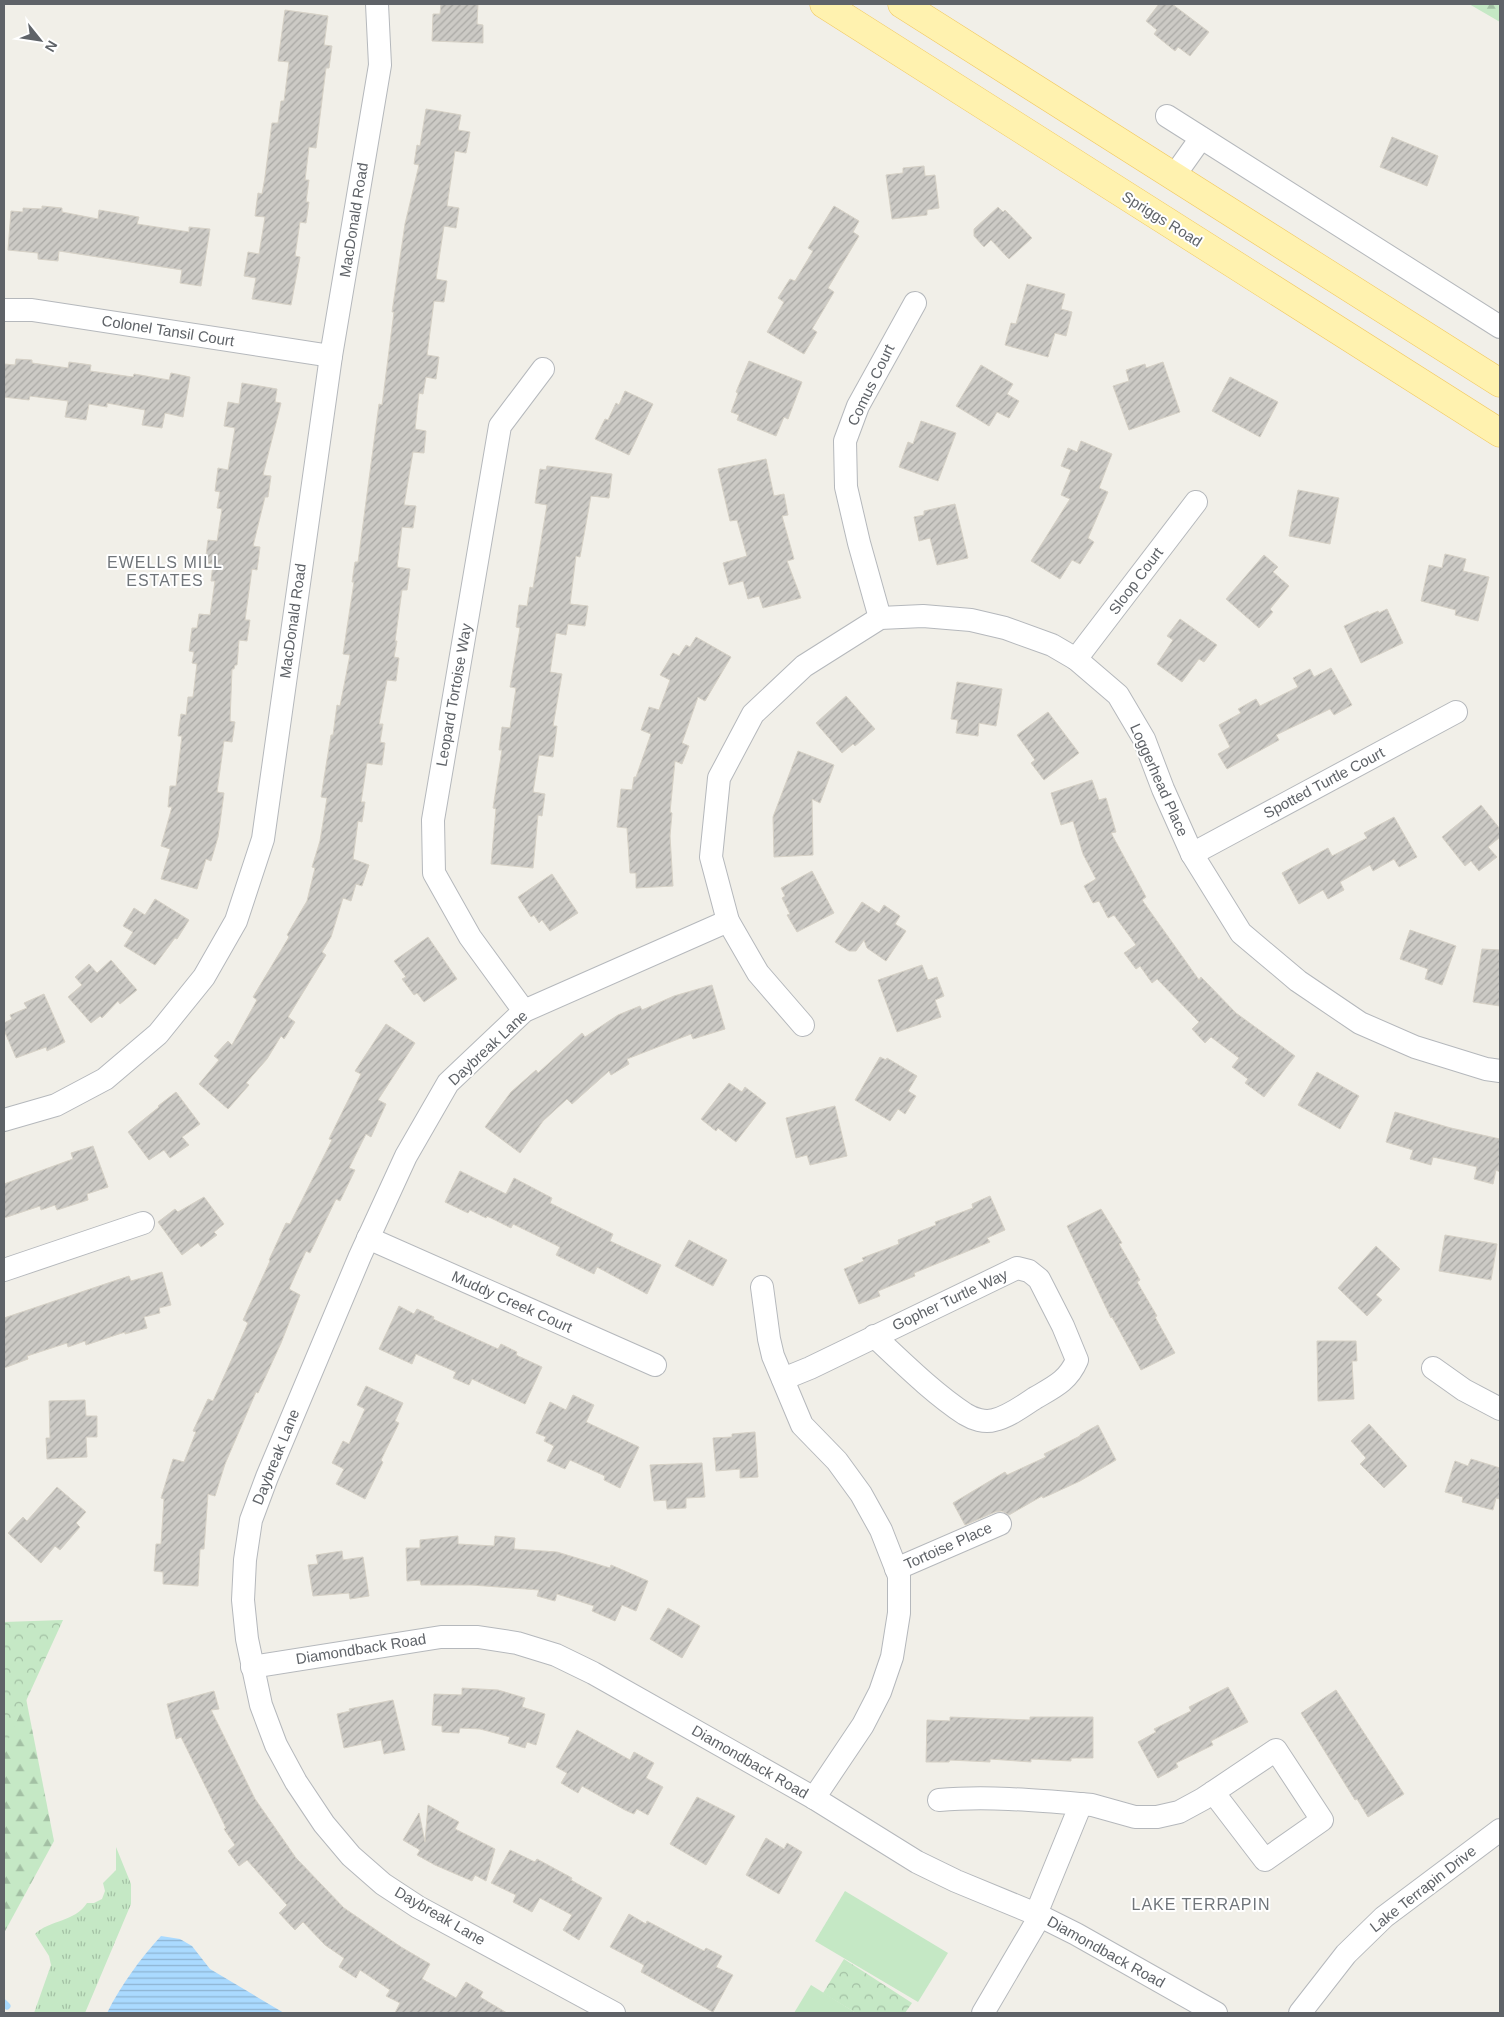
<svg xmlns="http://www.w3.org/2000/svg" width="1504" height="2017" viewBox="0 0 1504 2017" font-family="Helvetica,sans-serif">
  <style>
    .grass { fill: url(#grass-tufts) }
    .forest { fill: url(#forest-firs) }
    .park { fill: url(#park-crowns) }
    .pitch { fill: #c5e8c5 }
    .water { fill: url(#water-rules) }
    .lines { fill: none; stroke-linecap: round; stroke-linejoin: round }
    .stream { stroke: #aadaff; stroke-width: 7 }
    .building { fill: url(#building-hatch); stroke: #d6d1c6 }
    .minor-casing { stroke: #b5b8bc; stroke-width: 24 }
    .major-casing { stroke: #f2c960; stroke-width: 29 }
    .minor { stroke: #fff; stroke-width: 22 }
    .major { stroke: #fff2af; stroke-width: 28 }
    .labels { text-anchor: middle; stroke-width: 4; stroke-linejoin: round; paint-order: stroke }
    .street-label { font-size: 15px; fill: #5f6368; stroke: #fff }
    .neighbourhood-label { font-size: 16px; letter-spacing: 1px; fill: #70757a; stroke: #fff }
  </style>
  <defs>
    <pattern id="grass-tufts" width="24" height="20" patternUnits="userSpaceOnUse" patternTransform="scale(1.25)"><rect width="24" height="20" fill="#c5e8c5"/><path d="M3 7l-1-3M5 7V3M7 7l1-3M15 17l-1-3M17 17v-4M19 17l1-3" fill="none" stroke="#a3c0a4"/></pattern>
    <pattern id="forest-firs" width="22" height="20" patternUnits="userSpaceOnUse" patternTransform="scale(1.25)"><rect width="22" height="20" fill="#c5e8c5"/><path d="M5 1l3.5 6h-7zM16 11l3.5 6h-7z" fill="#a3c0a4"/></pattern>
    <pattern id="park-crowns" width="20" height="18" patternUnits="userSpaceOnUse" patternTransform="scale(1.25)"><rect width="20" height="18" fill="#c5e8c5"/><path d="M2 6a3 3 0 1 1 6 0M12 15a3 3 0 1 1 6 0" fill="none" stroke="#a3c0a4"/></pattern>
    <pattern id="water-rules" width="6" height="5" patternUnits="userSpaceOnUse" patternTransform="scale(1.25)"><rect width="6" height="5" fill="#aadaff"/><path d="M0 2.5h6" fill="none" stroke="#8eb4d2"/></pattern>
    <pattern id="building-hatch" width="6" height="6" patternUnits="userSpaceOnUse" patternTransform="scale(1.25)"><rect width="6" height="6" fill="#cccac5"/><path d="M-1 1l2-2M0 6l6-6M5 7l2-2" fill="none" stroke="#a9a8a4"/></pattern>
  </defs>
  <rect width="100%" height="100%" fill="#f1efe8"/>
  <path class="grass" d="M116,1847L131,1884V1904L85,2013H34L51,1965L49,1956L35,1934C49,1920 75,1922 87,1903H94L102,1899L105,1891L103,1883L116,1870Z"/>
  <g class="forest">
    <path d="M1469,4H1500V22Z"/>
    <path d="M4,1681L23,1683L54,1841L4,1933Z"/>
  </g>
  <g class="park">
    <path d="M63,1620L4,1749V1622Z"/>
    <path d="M844,1959L912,2003L905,2013H856L823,1993Z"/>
  </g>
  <g class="pitch">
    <path d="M845,1891L948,1953L918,2002L815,1941Z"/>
    <path d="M811,1985L856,2013H794Z"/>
  </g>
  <path class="water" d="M161,1936L180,1939L192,1946L210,1969L284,2013H107C121,1985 140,1959 161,1936Z"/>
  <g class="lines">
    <path class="stream" d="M4,2003L7,2006"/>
  </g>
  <g class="building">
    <path d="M441,4H478L477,24L483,25V43L432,41L433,14H440Z"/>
    <path d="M1159,4H1172L1209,32L1190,56L1178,47L1175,51L1154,34L1157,30L1146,21Z"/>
    <path d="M285,10L328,16L324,45L332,46L329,68H326L316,148L309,147L305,180H309L306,202H309L306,223L300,222L295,256L300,257L291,305L252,299L256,278L244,276L248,252L259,254L265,217L255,216L258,193L262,194L265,177L272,123H278L281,101H284L289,62L278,61Z"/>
    <path d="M426,109L461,115L458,130L470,132L466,153L455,151L447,206L459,208L456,228L444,226L436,279L447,281L444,302L434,301L427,355L439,357L436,379L426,377L423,394L419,393L415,429L426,431L424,453L413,452L404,505L416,506L413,528L402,527L397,567L410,569L407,590H402L395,641H397L394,657L399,658L396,681L387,680L379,724H383L380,742L385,743L382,765L367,763L361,802H365L362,822L358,821L353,859L369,865L362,886L356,884L351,901L343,898L331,937L322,952L326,955L288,1017L295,1022L284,1039L281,1036L267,1059L246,1083L249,1085L228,1109L199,1084L219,1060L214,1056L228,1041L232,1045L257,1000L253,997L289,937L287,935L307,901L315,868L312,867L320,841L327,798L321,797L331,735H333L337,705L340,706L350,655L343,654L354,582H352L355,562H358L379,404L382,405L394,312H392L405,224L419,165L414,164L417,145L420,146Z"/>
    <path d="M1392,137L1438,156L1427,186L1380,167Z"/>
    <path d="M924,166L925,176L935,175L939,208L927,210V215L892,219L886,175L903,173V168Z"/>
    <path d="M42,206L62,208V212L98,219L99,210L139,217L137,224L189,232V227L210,229L201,286L180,283L182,270L59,251L58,261L38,259V253L8,250L11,211L23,212V208L42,209Z"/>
    <path d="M834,206L859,221L853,232L859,236L828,288L834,292L812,329L817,332L804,354L767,332L784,302L778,298L790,279L795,281L813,251L808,248Z"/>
    <path d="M998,207L1003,212L1005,210L1032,238L1009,259L991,240L984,247L974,236V229Z"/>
    <path d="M1027,284L1065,294L1061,309L1072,312L1066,336L1055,333L1048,357L1005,345L1011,323L1016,324Z"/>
    <path d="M16,359L32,360V363L68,368L69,362L91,365L90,371L133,377L134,374L169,380L171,373L190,377L183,417L165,413L162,428L142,425L145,410L107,403V407L89,404L86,420L65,417L68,401L30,396L29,400L4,397V364L15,365Z"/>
    <path d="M749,361L802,382L788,419L784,417L776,436L737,420L739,415L731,412L738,393L736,392Z"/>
    <path d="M1163,362L1180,412L1129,430L1113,386L1129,381L1126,370L1145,364L1146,368Z"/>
    <path d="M981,365L1013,384L1007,394L1019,401L1009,418L997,412L989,426L956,406Z"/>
    <path d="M1230,377L1278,402L1260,437L1212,411Z"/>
    <path d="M242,383L277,389L275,402L281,403L263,475L271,476L268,497H265L253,546L260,547L257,570L252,569L245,620H250L247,641L239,640L237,665H235L234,669H232L230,721L235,722L232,742L224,741L217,792L224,793L218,837L211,861L206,859L197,889L161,879L170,849L161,846L172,807H168L170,786H176L182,736H178L181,714L186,715L188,697H193L197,664L192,663L194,652L189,651L192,628H197L199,614L210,615L215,581H211L213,564L205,563L208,540L217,541L222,509L217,508L220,492L215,491L218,468L228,470L235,428L224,426L228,402L239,404Z"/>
    <path d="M625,391L653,404L629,455L595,439L605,419L608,420L616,403L619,405Z"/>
    <path d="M921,421L956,433L938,481L899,467L908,442L913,444Z"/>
    <path d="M1081,441L1112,454L1099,488L1108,492L1088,538L1094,542L1080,564L1072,560L1060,579L1031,561L1070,499L1061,495L1071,470L1061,466L1068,448L1077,452Z"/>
    <path d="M766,459L774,496L784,494L788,515L782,516L794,559L787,561L801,598L763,608L759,596L748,599L743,581L729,585L723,563L747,556L737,520L730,521L718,469Z"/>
    <path d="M547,466L612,474L609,498L591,496L580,557L576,556L570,604L588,606L585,626L568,624L566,635L556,633L550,672L562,674L553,726H557L553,757L539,755L533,792L545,794L542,816L538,815L533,868L491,864L496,809L493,808L502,750H499L502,727L510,728L516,688L510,687L520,628L516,627L519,605L527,606L530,587L533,588L547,505L535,503L540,469L546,470Z"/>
    <path d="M1298,490L1339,498L1330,544L1289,536Z"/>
    <path d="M955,504L968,558L937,565L930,538L919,541L914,517L924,515V511Z"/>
    <path d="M1445,554L1466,559L1463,571L1489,577L1478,621L1455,615L1456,610L1421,601L1429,565L1442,568Z"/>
    <path d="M1264,555L1278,567L1273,572L1289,586L1270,609L1273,612L1259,628L1226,599Z"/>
    <path d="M1387,609L1403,643L1361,663L1344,626L1378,611L1379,613Z"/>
    <path d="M1180,619L1217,645L1204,662L1199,659L1182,682L1157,664L1173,640L1167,636Z"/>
    <path d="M696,637L731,657L705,701L698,697L682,743L689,746L682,764L675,761L670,812L672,813L670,836L673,886L636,888V873H630L627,828L617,827L621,789L632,790L634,777H636L651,734L641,730L649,707L659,710L670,680L660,675L673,653L679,656L686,645L690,647Z"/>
    <path d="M1331,668L1352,705L1334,715L1330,709L1276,735L1279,740L1227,769L1218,754L1230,747L1219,725L1241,713L1238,709L1256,699L1260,706L1298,687L1293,678L1310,669L1314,677Z"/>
    <path d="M957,682L1002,689L996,726L979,723L978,736L956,733L958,720L951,719Z"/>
    <path d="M846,696L875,729L855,746L853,744L842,753L816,723Z"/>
    <path d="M1048,712L1079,753L1044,780L1031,763L1035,760L1017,735Z"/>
    <path d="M798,751L834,765L820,803L812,799L813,855L774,857L773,817Z"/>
    <path d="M1092,780L1099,800L1106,798L1116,832L1111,833L1146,897L1142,900L1199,980L1201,977L1236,1013L1295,1056L1264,1097L1245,1083L1248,1079L1232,1067L1239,1058L1211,1037L1205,1043L1192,1029L1199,1022L1157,979L1152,983L1140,966L1136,969L1124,953L1136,945L1114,915L1108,918L1099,901L1093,903L1084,886L1096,879L1083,854L1073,821L1061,825L1051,793Z"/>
    <path d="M1481,805L1500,829V837L1488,847L1497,857L1479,871L1471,861L1465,866L1442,837Z"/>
    <path d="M1394,817L1417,857L1399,867L1394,859L1373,871L1370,865L1340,882L1344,890L1328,899L1323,890L1299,904L1282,873L1328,848L1332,856L1367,838L1364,833Z"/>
    <path d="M812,871L834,913L797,932L787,915L790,914L782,898L785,896L781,888Z"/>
    <path d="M552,874L578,913L550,931L542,920L539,923L534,915L531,917L518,897Z"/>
    <path d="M155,899L189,920L177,939L175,938L155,965L124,946L133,932L123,926L134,908L145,915Z"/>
    <path d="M862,902L879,913L884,905L900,916L895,924L906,931L886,961L867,948L864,940L856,951H849L835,942Z"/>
    <path d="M1410,930L1456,946L1442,985L1425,979L1428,969L1400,959Z"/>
    <path d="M428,937L457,979L424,1002L417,993L414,995L402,979L406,977L394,961Z"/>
    <path d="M1482,949L1500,950V1006L1473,1002Z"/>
    <path d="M111,960L137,990L120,1004L118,1001L102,1018L100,1016L91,1023L68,997L82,985L75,977L89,964L97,973Z"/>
    <path d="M922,965L928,980L937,977L944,996L935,1000L941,1017L897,1032L878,980Z"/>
    <path d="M712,985L725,1029L693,1039L691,1034L627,1059L629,1064L611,1075L609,1071L572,1104L567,1099L543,1121L520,1153L485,1127L511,1092L536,1070L538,1073L582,1033L585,1037L618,1015L640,1006L642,1010L674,996Z"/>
    <path d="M44,994L65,1042L47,1051L46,1047L16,1058L4,1030V1023L12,1019L10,1015L27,1008L24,1003Z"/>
    <path d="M386,1024L415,1043L378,1100L386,1104L371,1137L366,1134L349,1168L355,1170L340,1201L336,1199L310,1253L306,1251L289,1289L300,1295L281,1343L258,1393L256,1392L225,1464L215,1496L208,1494L204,1549H200L198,1586L163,1584V1572L154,1571L156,1544H161L164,1499L161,1498L173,1459L184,1462L196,1432L193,1431L208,1399L213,1401L248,1323L243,1320L270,1261L269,1260L286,1223L290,1224L332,1140L329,1139L361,1074L355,1071Z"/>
    <path d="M880,1057L886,1060L887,1058L917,1076L908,1091L916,1096L905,1114L898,1109L890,1121L855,1100Z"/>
    <path d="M1317,1072L1359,1096L1340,1129L1298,1105Z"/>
    <path d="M729,1083L742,1092L745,1087L766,1103L736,1142L718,1128L716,1131L701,1119Z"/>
    <path d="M176,1092L200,1124L182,1137L189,1145L170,1158L164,1150L149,1160L128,1132L159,1107L158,1106Z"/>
    <path d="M835,1106L847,1156L810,1165L807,1155L796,1158L786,1118Z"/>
    <path d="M1395,1112L1451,1128L1500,1139V1172L1496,1170L1493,1184L1474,1179L1477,1167L1433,1157L1431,1165L1410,1159L1413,1150L1386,1142Z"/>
    <path d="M93,1146L108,1187L87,1194L88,1200L57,1210L55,1205L41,1210L40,1206L4,1218V1184L73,1159L71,1153Z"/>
    <path d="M460,1171L506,1194L514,1178L552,1198L550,1203L613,1234L610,1241L661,1265L647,1294L597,1267L594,1274L556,1255L560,1247L513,1224L511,1228L487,1216L486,1218L470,1210L468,1213L445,1202Z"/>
    <path d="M990,1196L1005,1230L987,1238L990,1242L914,1273L915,1276L878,1291L880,1296L859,1304L844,1269L864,1261L862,1258L899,1244L898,1240L936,1225L935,1222L973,1208L972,1204Z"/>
    <path d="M204,1197L224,1224L214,1232L217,1235L201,1247L198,1243L182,1255L158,1222L175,1209L178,1212Z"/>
    <path d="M1101,1209L1122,1243L1119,1244L1140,1280L1137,1282L1157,1316L1155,1317L1175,1353L1141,1370L1112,1317L1111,1318L1067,1226Z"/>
    <path d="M1445,1235L1497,1244L1491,1280L1439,1271Z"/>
    <path d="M689,1240L727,1260L713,1286L675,1266Z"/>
    <path d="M1376,1246L1400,1269L1376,1295L1382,1300L1367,1316L1338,1288Z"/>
    <path d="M162,1272L171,1305L159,1308L160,1313L144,1317L147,1328L125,1334V1332L86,1345L85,1341L68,1347L67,1343L27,1356L28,1359L4,1368V1318L114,1281L129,1276L131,1281Z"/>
    <path d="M399,1306L414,1314L417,1309L434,1317L433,1319L498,1349L501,1344L517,1352L516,1355L542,1367L525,1404L472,1379L469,1385L453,1378L456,1372L416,1354L412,1364L379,1349Z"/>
    <path d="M1317,1341H1356L1357,1361H1352L1354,1399L1318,1401Z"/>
    <path d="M366,1386L403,1403L395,1421L399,1423L381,1460L383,1462L365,1499L336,1484L344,1469L332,1463L343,1441L349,1444L365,1409L357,1405Z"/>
    <path d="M573,1395L594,1405L586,1422L639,1447L620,1488L604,1480L605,1476L570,1460L565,1469L547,1461L554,1446L544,1441L546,1437L536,1433L550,1402L566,1410Z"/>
    <path d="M85,1400L86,1416H97V1437H86L87,1457L47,1459L46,1438H50L49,1401Z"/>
    <path d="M1369,1424L1407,1466L1384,1488L1360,1464L1366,1458L1351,1441Z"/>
    <path d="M1098,1425L1116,1460L1080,1481L1043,1498L1042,1496L1009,1515L1002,1511L995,1512L965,1525L953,1503L1005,1472L1007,1475L1046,1457L1044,1454L1080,1436V1435Z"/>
    <path d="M755,1432L758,1477L740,1478V1469L716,1471L713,1438L732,1437V1434Z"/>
    <path d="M1471,1459L1500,1468V1499L1496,1498L1493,1510L1462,1502L1463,1497L1445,1492L1455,1461L1468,1466Z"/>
    <path d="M702,1463L705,1497L686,1498V1508L667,1509L666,1500L654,1501L650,1465Z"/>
    <path d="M57,1487L86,1512L76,1523L80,1527L60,1550L55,1546L41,1563L8,1533L23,1517L27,1521Z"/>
    <path d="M458,1536V1544L494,1546L495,1536L515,1538L514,1549L557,1552L610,1568L611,1565L648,1581L636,1611L622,1605L615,1621L592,1611L594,1606L557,1594L555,1601L537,1596L539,1590L472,1585H421L420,1580L407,1581L406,1548H420V1540Z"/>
    <path d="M342,1551L343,1560L363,1557L369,1596L350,1599L349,1593L313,1596L308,1565L318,1564L316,1555Z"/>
    <path d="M668,1608L700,1626L682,1658L650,1639Z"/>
    <path d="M1228,1687L1248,1722L1211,1741L1213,1745L1176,1763L1178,1767L1158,1778L1138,1742L1156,1732L1154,1729L1191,1711L1189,1707Z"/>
    <path d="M462,1688L498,1690L525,1698L522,1707L545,1714L536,1745L527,1742L525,1748L508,1743L510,1737L480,1729L460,1728L459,1733L442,1732V1726L432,1725L434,1694L462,1695Z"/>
    <path d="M1336,1690L1404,1794L1368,1817L1357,1799L1355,1800L1301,1713Z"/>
    <path d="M214,1691L219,1709L211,1710L255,1799L296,1858L344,1908L401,1947L430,1964L422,1979L456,1998L466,1982L483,1992L480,1997L507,2013H395L400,2003L386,1996L390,1990L360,1970L356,1978L339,1967L344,1958L325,1945L303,1922L295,1930L279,1913L287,1905L247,1860L239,1866L228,1851L235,1845L224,1829L226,1828L181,1737L176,1739L167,1704Z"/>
    <path d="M393,1700L405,1750L384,1754L381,1740L344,1748L337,1714L350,1711L349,1709Z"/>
    <path d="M950,1717L1030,1720V1717H1093V1758H1071V1761L1031,1759V1762L990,1759V1762L950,1760L949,1762H926L927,1720L950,1721Z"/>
    <path d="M577,1730L630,1760L634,1752L654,1763L646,1778L663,1787L648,1815L637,1809L634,1814L625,1810L582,1786L578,1793L561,1783L567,1773L556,1767Z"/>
    <path d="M697,1797L735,1816L706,1865L670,1844Z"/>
    <path d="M428,1805L459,1822L455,1829L495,1849L486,1881L475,1875L472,1881L435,1865L417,1855L420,1850L403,1840L419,1813L425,1842Z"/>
    <path d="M766,1838L784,1849L787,1843L802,1852L779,1894L746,1875Z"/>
    <path d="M510,1850L535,1862L537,1859L572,1878L571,1880L602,1898L579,1940L563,1930L572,1915L540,1898L532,1912L513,1902L516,1895L491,1883Z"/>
    <path d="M629,1914L646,1924L647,1921L704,1951L706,1948L722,1956L716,1967L733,1975L713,2012L641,1972L644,1965L610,1947Z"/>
  </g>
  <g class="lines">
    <defs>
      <g id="minor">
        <path d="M1167,116L1500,327"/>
        <path d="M1174,176L1201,138"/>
        <path d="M4,310H32L331,356"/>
        <path d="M880,618L859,543L846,487L845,441L858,406L915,303"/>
        <path d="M1076,659L1196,502"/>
        <path d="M1192,854L1456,712"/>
        <path d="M524,1011L470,937L434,873L433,820L500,426L543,369"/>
        <path d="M803,1025L758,973L728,921L711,857L719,778L753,714L804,666L880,618L923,616L971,620L1005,628L1052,645L1076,659L1118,695L1144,739L1163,789L1192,854L1241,933L1298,981L1360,1023L1415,1047L1486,1069L1500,1071"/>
        <path d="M4,1120L56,1105L105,1079L158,1034L204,977L236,921L263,839L331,356L380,65L377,4"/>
        <path d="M368,1238L655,1365"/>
        <path d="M4,1270L143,1223"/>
        <path d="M762,1287L769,1339L773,1356L802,1425L837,1461L861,1494L881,1530L899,1576V1613L892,1657L880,1692L863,1725L814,1798"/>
        <path d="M1433,1368L1464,1390L1500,1409"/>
        <path d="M783,1379L810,1368L1017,1268L1029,1271L1039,1279L1063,1326L1077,1360C1068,1381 1054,1387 1035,1398C1023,1406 1008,1417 994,1420C985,1423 973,1419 965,1414C933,1393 902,1362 874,1336"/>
        <path d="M896,1569L1000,1524"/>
        <path d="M252,1667L441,1637H478L517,1643L556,1655L593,1673L814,1798L917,1862L956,1881L1036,1914L1076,1934L1216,2013"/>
        <path d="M939,1800C986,1796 1033,1800 1081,1804L1092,1805L1135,1817H1157L1179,1812L1203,1799L1276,1750L1322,1820L1265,1860L1213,1792"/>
        <path d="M1036,1914L1081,1804"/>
        <path d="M614,2013L418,1907L383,1884L351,1856L324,1824L296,1782L276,1745L261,1705L247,1639L243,1600L245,1560L251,1520L267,1477L360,1256L406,1156L448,1083L524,1011L728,921"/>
        <path d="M983,2013L1040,1916"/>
        <path d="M1300,2013L1346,1954L1384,1917L1500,1830"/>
      </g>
      <g id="major">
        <path d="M824,4L1500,433"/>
        <path d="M902,4L1500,383"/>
      </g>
    </defs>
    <use href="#minor" class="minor-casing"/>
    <use href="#major" class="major-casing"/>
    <use href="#minor" class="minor"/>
    <use href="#major" class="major"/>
  </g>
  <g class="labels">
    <g class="street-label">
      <text transform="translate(1162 219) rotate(32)" y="5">Spriggs Road</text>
      <text transform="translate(354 220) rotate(-81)" y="5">MacDonald Road</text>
      <text transform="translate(168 331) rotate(9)" y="5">Colonel Tansil Court</text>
      <text transform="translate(871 385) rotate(-64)" y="5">Comus Court</text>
      <text transform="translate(1136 581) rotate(-53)" y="5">Sloop Court</text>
      <text transform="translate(293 621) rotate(-82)" y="5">MacDonald Road</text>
      <text transform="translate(454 695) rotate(-80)" y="5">Leopard Tortoise Way</text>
      <text transform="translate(1159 780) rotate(66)" y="5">Loggerhead Place</text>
      <text transform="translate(1324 783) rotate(-28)" y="5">Spotted Turtle Court</text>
      <text transform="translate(488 1048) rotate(-43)" y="5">Daybreak Lane</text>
      <text transform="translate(950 1300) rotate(-25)" y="5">Gopher Turtle Way</text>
      <text transform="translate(512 1302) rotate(24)" y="5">Muddy Creek Court</text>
      <text transform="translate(276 1457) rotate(-68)" y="5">Daybreak Lane</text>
      <text transform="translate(948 1546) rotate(-24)" y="5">Tortoise Place</text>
      <text transform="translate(361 1649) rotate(-9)" y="5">Diamondback Road</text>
      <text transform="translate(750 1762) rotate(30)" y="5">Diamondback Road</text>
      <text transform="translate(1423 1889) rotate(-38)" y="5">Lake Terrapin Drive</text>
      <text transform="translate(440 1916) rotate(30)" y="5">Daybreak Lane</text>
      <text transform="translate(1106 1952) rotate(29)" y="5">Diamondback Road</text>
    </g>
    <g class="neighbourhood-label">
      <text x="165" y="568">EWELLS MILL<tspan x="165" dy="18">ESTATES</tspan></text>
      <text x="1201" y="1910">LAKE TERRAPIN</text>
    </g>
  </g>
  <rect width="1504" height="2017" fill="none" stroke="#5f6368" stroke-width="10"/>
  <g transform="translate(40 40) rotate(120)" stroke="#ffffff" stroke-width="4" paint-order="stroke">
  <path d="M0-4L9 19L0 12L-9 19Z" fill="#5f6368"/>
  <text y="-8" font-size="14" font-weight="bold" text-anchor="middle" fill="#5f6368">N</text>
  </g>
</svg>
